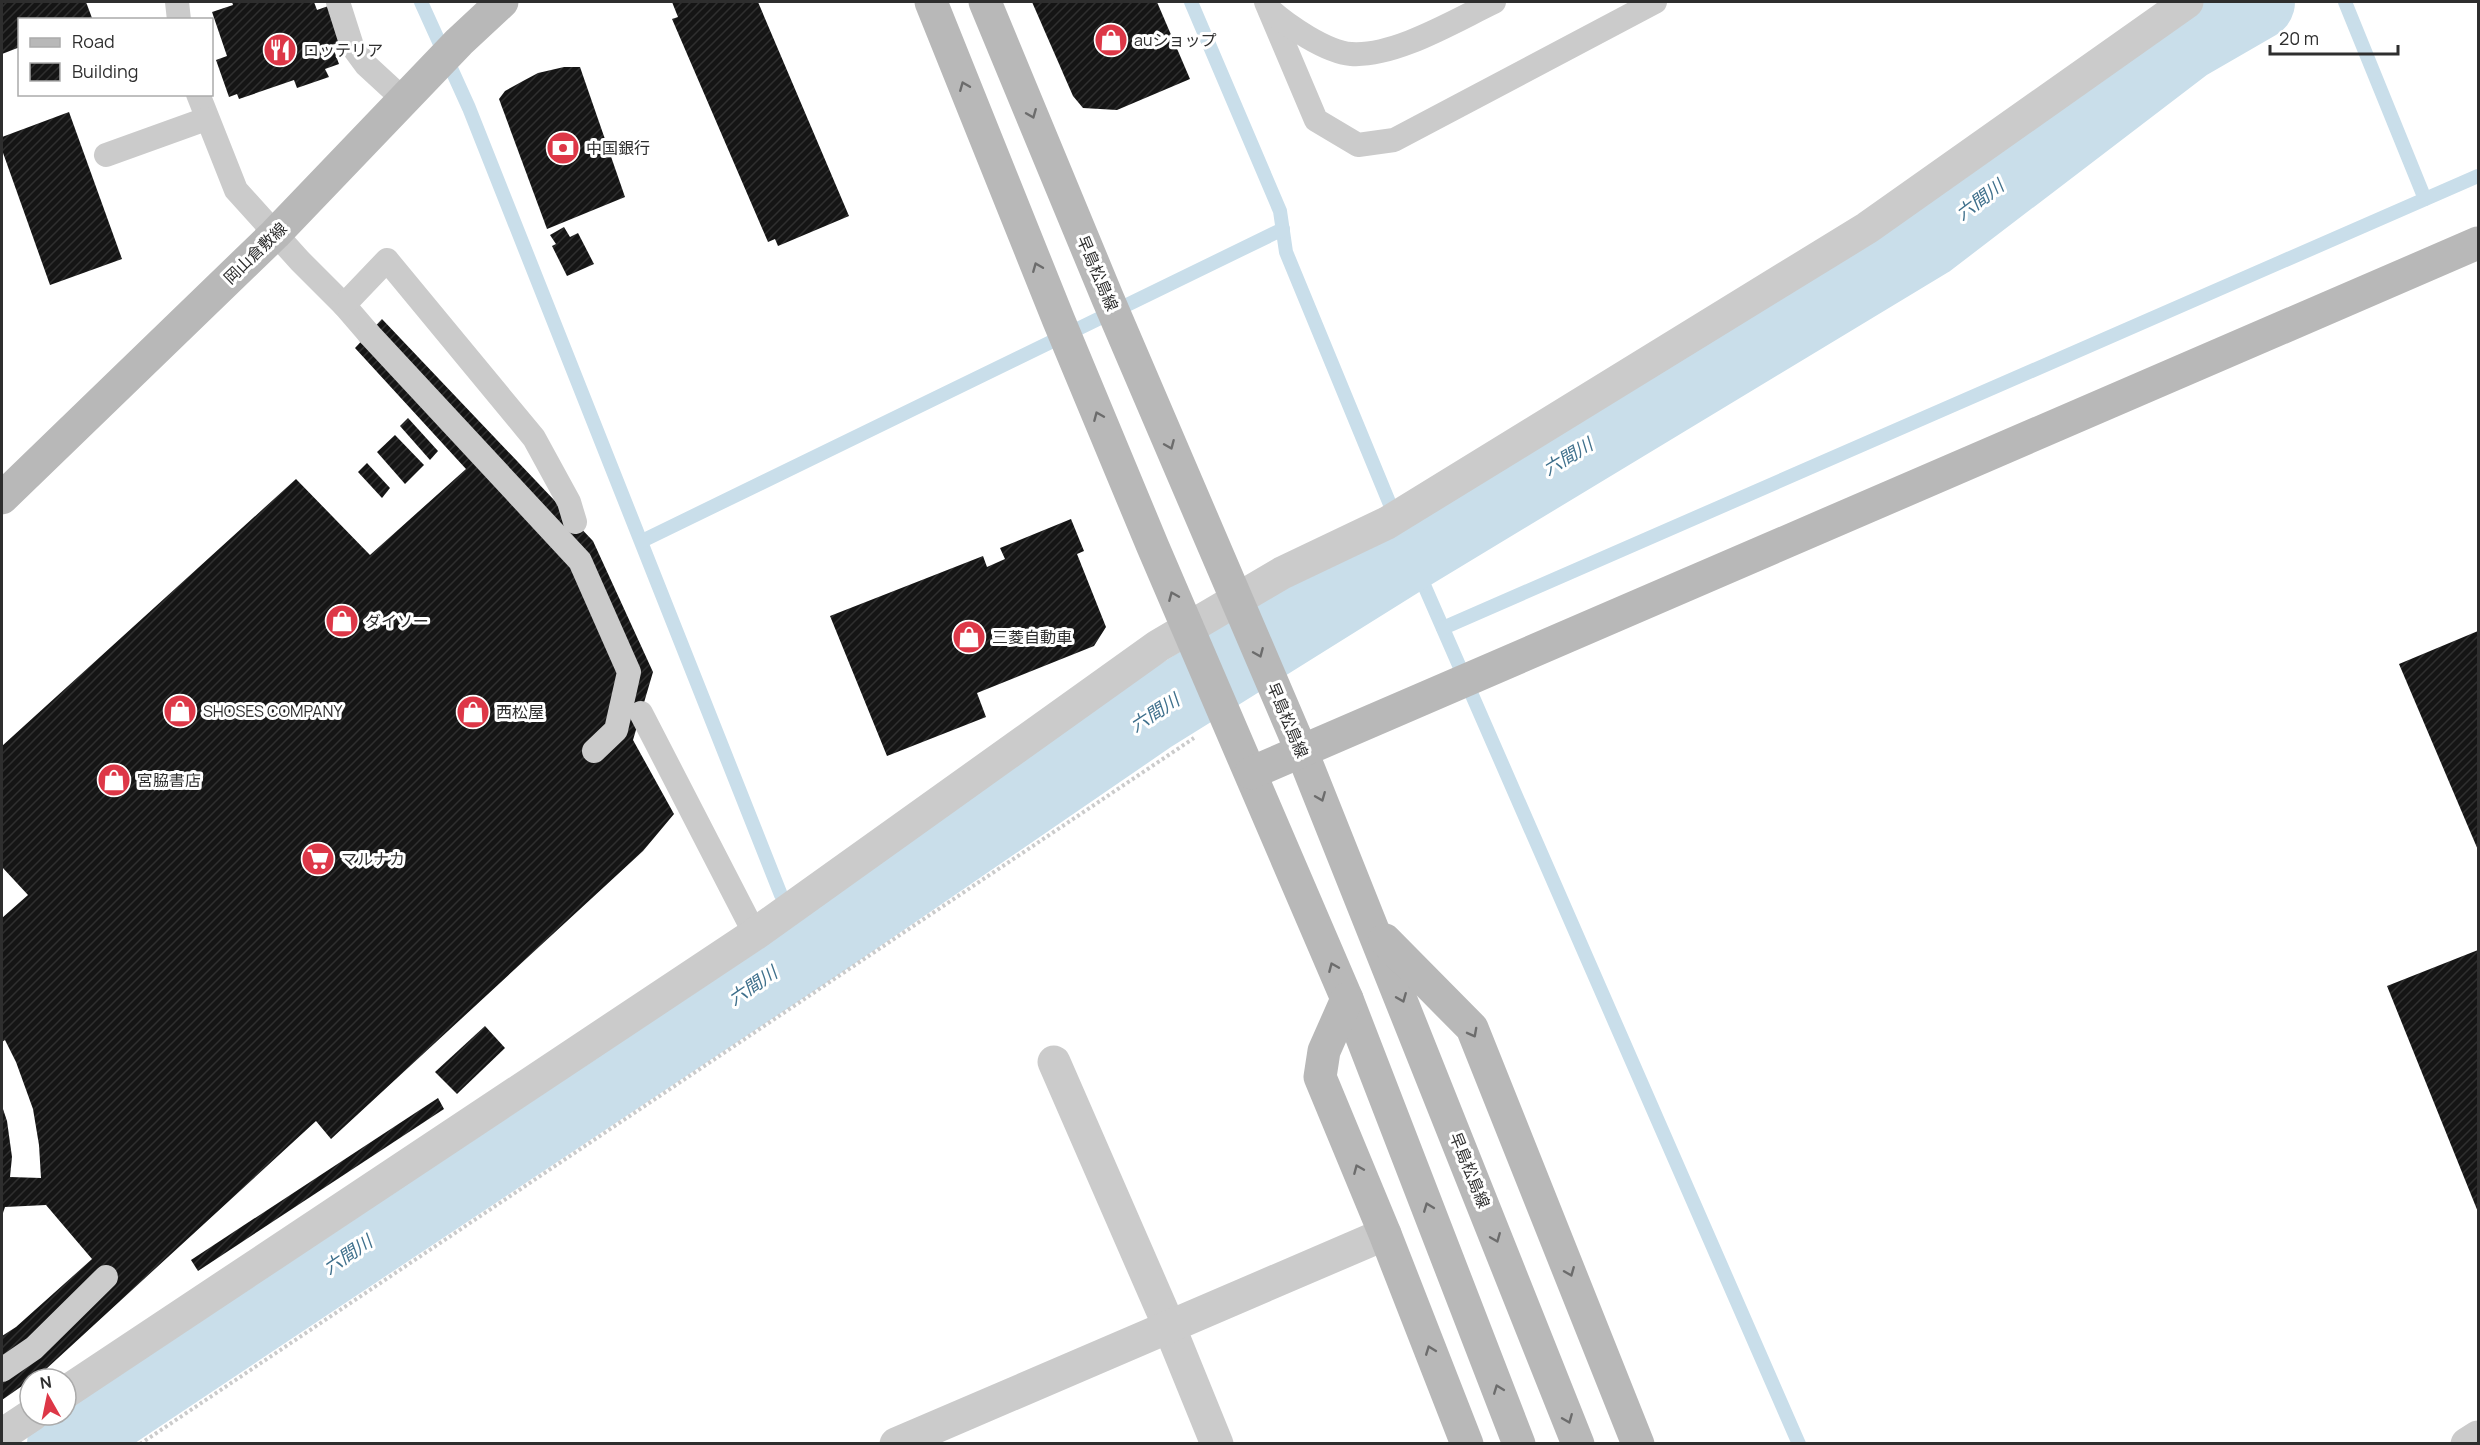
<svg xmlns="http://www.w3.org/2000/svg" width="2480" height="1445" viewBox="0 0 2480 1445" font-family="Manrope,'Noto Sans JP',sans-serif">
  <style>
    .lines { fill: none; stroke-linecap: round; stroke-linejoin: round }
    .stream { stroke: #c9deea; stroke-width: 14 }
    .river { stroke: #c9deea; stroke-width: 76 }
    .building { fill: url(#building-hatch) }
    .path { stroke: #cbcbcb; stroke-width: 4; stroke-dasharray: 3 3; stroke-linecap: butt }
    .lane { stroke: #cbcbcb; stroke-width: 24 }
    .street { stroke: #cbcbcb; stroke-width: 33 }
    .secondary { stroke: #b8b8b8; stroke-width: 33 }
    .lane-bridge { stroke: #cbcbcb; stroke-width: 24 }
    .oneway { stroke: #6c6c6c }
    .labels { text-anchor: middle; stroke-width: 6; stroke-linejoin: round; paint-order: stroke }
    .poi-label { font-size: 16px; fill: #2e2e2e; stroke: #fff; text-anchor: start }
    .street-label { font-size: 16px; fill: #2e2e2e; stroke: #fff }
    .water-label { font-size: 18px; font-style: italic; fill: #3f708c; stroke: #fff }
  </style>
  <defs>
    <pattern id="building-hatch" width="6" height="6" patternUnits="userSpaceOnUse" patternTransform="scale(1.5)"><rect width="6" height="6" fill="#151515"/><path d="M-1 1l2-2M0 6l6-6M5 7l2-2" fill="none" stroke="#2f2f2f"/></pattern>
  </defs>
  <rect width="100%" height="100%" fill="#fff"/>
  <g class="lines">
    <g class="stream">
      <path d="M421,2L469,108L781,895"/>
      <path d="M1191,2L1280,211L1286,252L1410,553L1799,1444"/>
      <path d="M2345,2L2425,199"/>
      <path d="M642,541L1283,229"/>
      <path d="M1443,628L2478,176"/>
      <path d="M802,926L816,944"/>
    </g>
    <path class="river" d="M65,1444L816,944L1152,714L1410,553L1928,240L2186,43L2257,2"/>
  </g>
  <g class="building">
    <path d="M2,2H86L92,18L20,20V47L2,54Z"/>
    <path d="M232,2H314L317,10L334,4L347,40L332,45L339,64L325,69L329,77L297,88L294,80L239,99L237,94L229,97L216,60L227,56L212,12L233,5Z"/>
    <path d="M672,2H758L849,216L778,246L775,239L768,242L672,19L678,17Z"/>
    <path d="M1032,2H1157L1190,79L1117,110L1083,108L1073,96Z"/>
    <path d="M564,67H580L625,197L547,229L499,99L505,91L523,81L538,73Z"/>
    <path d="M69,112L122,259L50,285L2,150V137Z"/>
    <path d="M564,227L570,237L578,233L594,264L567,276L552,246L556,244L550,235Z"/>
    <path d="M382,319L593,541L653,672L633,740L674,814L643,851L331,1139L316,1121L45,1370L2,1400V1336L16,1327L92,1259L46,1205L5,1207L2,1216V1106L7,1121L12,1157L10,1177L41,1178L39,1145L33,1109L16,1062L5,1040L2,1042V918L28,895L2,867V746L296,479L370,555L466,469L355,348Z"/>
    <path d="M408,418L438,451L430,460L400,426Z"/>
    <path d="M395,435L424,465L405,484L377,452Z"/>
    <path d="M367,463L390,488L382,498L358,472Z"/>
    <path d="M1071,519L1084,551L1077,554L1106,627L1094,646L977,693L986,717L887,756L830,616L983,556L987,567L1005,559L1000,548Z"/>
    <path d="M2478,631V850L2399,664Z"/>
    <path d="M2478,950V1212L2387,986Z"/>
    <path d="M485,1026L505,1048L457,1094L435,1072Z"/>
    <path d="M438,1098L444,1109L198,1271L191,1260Z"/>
  </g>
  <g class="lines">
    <path class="path" d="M140,1444L1194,738"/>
    <g class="lane">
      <path d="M177,2L179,20"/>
      <path d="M338,2L352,46L366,65L404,100"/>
      <path d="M1266,2L1316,120L1358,145L1394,140L1655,2"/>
      <path d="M1270,10C1288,26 1326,52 1351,54C1395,57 1454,21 1494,2"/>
      <path d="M198,94L236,190L300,261L344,305L369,334"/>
      <path d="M106,155L206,119"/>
      <path d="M344,305L387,260L534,438L569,502L575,522"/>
      <path d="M641,713L755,934"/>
      <path d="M2,1370L34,1348L106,1277"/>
    </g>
    <g class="street">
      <path d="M1054,1062L1169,1326L1217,1444"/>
      <path d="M66,1392L755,934L1158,646L1282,573L1387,523L1867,228L2187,2"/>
      <path d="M2,1435L32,1415"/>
      <path d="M896,1444L1385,1234"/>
      <path d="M2467,1444L2478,1437"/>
    </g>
    <g class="secondary">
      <path d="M931,2L1059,321L1153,547L1347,999L1519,1444"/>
      <path d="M985,2L1108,299L1302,752L1578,1444"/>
      <path d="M2,498L275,234L459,42L502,2"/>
      <path d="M1251,773L2478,243"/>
      <path d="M1385,940L1472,1028L1638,1444"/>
      <path d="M1347,999L1324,1051L1320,1077L1385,1234L1467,1444"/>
    </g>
    <path class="lane-bridge" d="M369,334L580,561L629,672L616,730L594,751"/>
  </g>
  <defs><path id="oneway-chevron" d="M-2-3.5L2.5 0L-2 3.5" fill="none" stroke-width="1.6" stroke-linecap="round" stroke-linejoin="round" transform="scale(1.5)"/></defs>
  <g class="oneway">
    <use href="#oneway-chevron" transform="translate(964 86) rotate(-112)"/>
    <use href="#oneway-chevron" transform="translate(1032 114) rotate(68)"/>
    <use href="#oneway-chevron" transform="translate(1037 267) rotate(-112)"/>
    <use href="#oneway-chevron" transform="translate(1098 416) rotate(-113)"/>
    <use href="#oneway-chevron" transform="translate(1170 445) rotate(67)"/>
    <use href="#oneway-chevron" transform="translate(1173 596) rotate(-113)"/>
    <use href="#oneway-chevron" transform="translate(1259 653) rotate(67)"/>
    <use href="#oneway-chevron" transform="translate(1321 797) rotate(68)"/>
    <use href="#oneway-chevron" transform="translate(1333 967) rotate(-113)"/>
    <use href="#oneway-chevron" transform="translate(1402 998) rotate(68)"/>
    <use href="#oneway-chevron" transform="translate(1473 1033) rotate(62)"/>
    <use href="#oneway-chevron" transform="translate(1358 1169) rotate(-113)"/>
    <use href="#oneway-chevron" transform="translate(1428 1207) rotate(-111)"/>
    <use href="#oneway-chevron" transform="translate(1496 1238) rotate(68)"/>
    <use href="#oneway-chevron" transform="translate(1570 1272) rotate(68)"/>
    <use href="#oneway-chevron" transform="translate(1430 1350) rotate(-111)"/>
    <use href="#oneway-chevron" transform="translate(1498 1389) rotate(-111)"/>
    <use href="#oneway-chevron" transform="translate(1568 1419) rotate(68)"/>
  </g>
  <defs>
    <symbol id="shop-disc" viewBox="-11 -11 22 22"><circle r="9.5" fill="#dd3747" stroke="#fff"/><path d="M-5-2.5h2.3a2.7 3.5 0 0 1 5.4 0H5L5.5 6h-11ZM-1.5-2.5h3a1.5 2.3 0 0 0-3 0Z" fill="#fff"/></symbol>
    <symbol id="restaurant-disc" viewBox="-11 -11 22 22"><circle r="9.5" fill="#dd3747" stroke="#fff"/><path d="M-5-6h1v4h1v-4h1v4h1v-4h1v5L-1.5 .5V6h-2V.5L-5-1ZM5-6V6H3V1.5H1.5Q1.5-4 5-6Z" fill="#fff"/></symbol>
    <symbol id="bank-disc" viewBox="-11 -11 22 22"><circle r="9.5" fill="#dd3747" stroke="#fff"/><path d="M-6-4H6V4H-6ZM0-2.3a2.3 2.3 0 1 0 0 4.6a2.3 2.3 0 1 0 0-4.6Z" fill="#fff"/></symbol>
    <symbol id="supermarket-disc" viewBox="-11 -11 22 22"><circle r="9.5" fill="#dd3747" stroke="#fff"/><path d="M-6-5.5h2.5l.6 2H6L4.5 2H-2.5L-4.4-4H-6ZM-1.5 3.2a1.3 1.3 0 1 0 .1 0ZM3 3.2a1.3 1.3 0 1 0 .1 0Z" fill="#fff"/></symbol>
  </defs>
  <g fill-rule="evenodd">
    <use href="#shop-disc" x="1092" y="21" width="38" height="38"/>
    <use href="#restaurant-disc" x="261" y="31" width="38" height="38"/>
    <use href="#bank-disc" x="544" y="129" width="38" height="38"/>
    <use href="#shop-disc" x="323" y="602" width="38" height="38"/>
    <use href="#shop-disc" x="950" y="618" width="38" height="38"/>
    <use href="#shop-disc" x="161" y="692" width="38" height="38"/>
    <use href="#shop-disc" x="454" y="693" width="38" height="38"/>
    <use href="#shop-disc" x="95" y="761" width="38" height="38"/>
    <use href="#supermarket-disc" x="299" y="840" width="38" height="38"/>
  </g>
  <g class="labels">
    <g class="poi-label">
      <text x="1134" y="46">auショップ</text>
      <text x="303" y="56">ロッテリア</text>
      <text x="586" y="154">中国銀行</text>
      <text x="365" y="627">ダイソー</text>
      <text x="992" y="643">三菱自動車</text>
      <text x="203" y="717">SHOSES COMPANY</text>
      <text x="496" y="718">西松屋</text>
      <text x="137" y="786">宮脇書店</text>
      <text x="341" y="865">マルナカ</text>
    </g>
    <g class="street-label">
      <text transform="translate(255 253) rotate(-44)" y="6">岡山倉敷線</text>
      <text transform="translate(1098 273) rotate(67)" y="6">早島松島線</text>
      <text transform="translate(1288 720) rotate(67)" y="6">早島松島線</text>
      <text transform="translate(1470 1170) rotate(68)" y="6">早島松島線</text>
    </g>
    <g class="water-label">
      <text transform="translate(1980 200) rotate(-37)" y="6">六間川</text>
      <text transform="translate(1568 457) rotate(-31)" y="6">六間川</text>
      <text transform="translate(1155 713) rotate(-33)" y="6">六間川</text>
      <text transform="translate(753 986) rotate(-34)" y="6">六間川</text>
      <text transform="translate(348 1255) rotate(-34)" y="6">六間川</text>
    </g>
  </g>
  <rect width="2480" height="1445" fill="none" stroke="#2e2e2e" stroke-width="6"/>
  <rect x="18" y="18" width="195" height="78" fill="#ffffff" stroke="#ababab" stroke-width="1.5"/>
  <rect x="30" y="38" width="30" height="9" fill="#b8b8b8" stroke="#ababab" stroke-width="1.5"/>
  <text x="72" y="48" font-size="18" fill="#2e2e2e">Road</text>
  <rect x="30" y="63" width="30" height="18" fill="url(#building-hatch)" stroke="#ababab" stroke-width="1.5"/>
  <text x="72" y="78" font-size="18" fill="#2e2e2e">Building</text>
  <g transform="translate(48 1397) rotate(351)"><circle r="28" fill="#ffffff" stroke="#ababab" stroke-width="1.5"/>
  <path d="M0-4.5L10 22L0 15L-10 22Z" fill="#dd3747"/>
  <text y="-9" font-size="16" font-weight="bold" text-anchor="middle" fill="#2e2e2e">N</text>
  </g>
  <path d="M2270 45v9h128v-9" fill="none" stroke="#2e2e2e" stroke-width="3"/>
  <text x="2279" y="45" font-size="18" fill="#2e2e2e" stroke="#ffffff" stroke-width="4.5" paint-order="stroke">20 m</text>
</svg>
